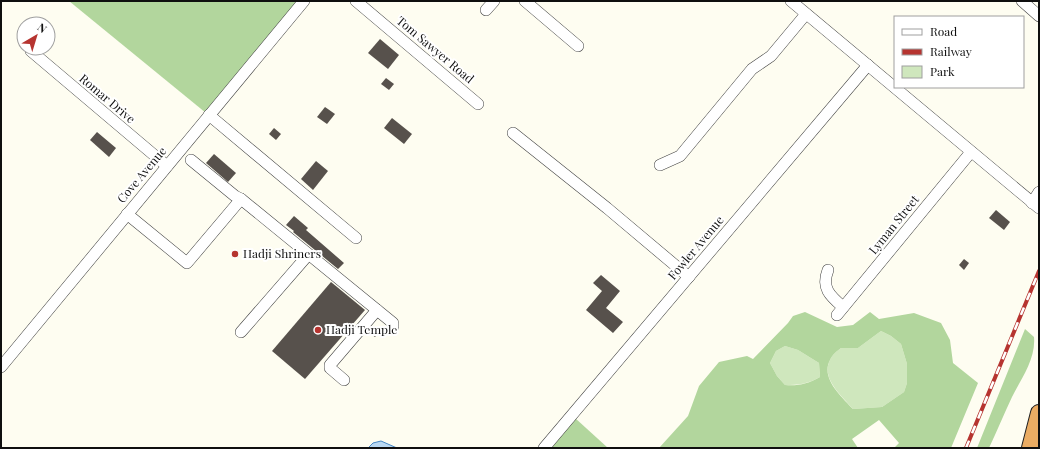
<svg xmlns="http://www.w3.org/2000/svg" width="1040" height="449" viewBox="0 0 1040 449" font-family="'Playfair Display',serif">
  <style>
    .green { fill: #cfe7bd }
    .forest { fill: #b2d69d; fill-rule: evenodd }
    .water { fill: #b9d8f2; stroke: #4587c4 }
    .building { fill: #57514c }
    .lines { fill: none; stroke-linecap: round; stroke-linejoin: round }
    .minor-casing { stroke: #424242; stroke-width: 12 }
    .highway-casing { stroke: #202020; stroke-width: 18 }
    .minor { stroke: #fff; stroke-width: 11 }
    .highway { stroke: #eaac63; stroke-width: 16 }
    .rail-casing { stroke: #b63430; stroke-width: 4 }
    .rail { stroke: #fff; stroke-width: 2.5; stroke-dasharray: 8; stroke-linecap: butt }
    .poi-dot { fill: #b63430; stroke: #fff; stroke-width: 1.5 }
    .labels { text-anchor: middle; stroke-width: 4; stroke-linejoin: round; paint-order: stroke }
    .street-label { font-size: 12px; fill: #0f0f0f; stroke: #fff }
    .poi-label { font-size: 12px; fill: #0f0f0f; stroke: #fff; text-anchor: start }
  </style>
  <rect width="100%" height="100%" fill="#fefdf1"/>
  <g class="green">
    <path d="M881,331L891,336L901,344L907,364V383L904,392L882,407L853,409C843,397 820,378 830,360C832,355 837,351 841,348H858Z"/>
    <path d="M785,346L798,350L819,363L820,377C808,384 798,385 785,385L777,376L770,363L776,351Z"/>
  </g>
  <g class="forest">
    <path d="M69,1H299L206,113Z"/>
    <path d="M805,312L837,327L853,325L870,312L879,319L914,313L941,323L950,340L953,363L978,383L951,448H894L899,443L879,420L852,439L858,448H659L688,416L699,386L719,362L747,356L753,359L788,323L793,316ZM881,331L891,336L901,344L907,364V383L904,392L882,407L853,409C842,397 820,378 830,360C832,355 837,351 841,348H858ZM785,346L798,350L819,363L820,377C808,384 798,386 785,385L777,376L770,363L776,351Z"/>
    <path d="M1025,329L1034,337C1036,359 1021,379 1012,397C1004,414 997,431 989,448H977Z"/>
    <path d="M575,418L608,448H549Z"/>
  </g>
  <path class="water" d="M381,441L397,448H368L373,443Z"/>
  <g class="building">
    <path d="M380,39L399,55L388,69L368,53Z"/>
    <path d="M386,78L394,84L389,90L381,84Z"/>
    <path d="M325,107L335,114L327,124L317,117Z"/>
    <path d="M392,118L412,134L404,144L384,128Z"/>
    <path d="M274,128L281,134L276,140L269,134Z"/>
    <path d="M97,132L116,148L109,157L90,140Z"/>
    <path d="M214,154L236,173L228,182L206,163Z"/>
    <path d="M316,161L328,171L313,190L301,179Z"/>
    <path d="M996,210L1010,222L1004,230L989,218Z"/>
    <path d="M294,216L308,228L306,230L344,263L338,269L293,232L294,231L286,225Z"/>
    <path d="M964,259L969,263L964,270L959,265Z"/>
    <path d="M601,275L620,291L606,308L623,322L613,333L586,310L602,291L593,283Z"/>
    <path d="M331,282L365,310L305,379L272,351Z"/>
    <path d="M374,326L380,331L375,337L368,332Z"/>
  </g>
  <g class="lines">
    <defs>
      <g id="minor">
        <path d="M356,1L478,104"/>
        <path d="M525,1L578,46"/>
        <path d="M791,1L1039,208"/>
        <path d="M1022,1L1039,16"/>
        <path d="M486,10L494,1"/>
        <path d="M31,51L167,166"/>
        <path d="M209,115L356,238"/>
        <path d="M513,133L607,208L689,277"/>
        <path d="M660,165L680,156L752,69L771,56L806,14"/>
        <path d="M241,199L393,323V327"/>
        <path d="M1032,203L1039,192"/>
        <path d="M127,214L187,263L241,199L235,196L191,160"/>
        <path d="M828,270C821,288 830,296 843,307"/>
        <path d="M837,315L971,152"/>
        <path d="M241,332L308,255"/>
        <path d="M1,367L304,1"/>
        <path d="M344,380L330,368V365L377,310"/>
        <path d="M544,448L868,65"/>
      </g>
      <path id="highway" d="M1030,448L1039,413"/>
    </defs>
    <use href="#minor" class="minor-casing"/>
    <use href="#highway" class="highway-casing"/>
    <use href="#minor" class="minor"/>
    <use href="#highway" class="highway"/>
    <defs>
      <path id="rail" d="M966,448L1039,271"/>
    </defs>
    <use href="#rail" class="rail-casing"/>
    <use href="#rail" class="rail"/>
  </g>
  <g class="poi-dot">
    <circle cx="235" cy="254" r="4"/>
    <circle cx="318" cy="330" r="4"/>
  </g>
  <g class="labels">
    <g class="street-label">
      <text transform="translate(435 50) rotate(40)" y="4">Tom Sawyer Road</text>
      <text transform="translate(107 99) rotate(40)" y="4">Romar Drive</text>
      <text transform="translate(142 175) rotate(-50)" y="4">Cove Avenue</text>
      <text transform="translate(894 225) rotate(-51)" y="4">Lyman Street</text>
      <text transform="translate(696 248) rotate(-50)" y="4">Fowler Avenue</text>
    </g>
    <g class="poi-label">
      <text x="243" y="258">Hadji Shriners</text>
      <text x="326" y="334">Hadji Temple</text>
    </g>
  </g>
  <rect width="1040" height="449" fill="none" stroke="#0f0f0f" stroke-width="4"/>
  <rect x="894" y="16" width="130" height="72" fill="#ffffff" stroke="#9f9f9f"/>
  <rect x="902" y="29" width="20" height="6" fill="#ffffff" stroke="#9f9f9f"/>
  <text x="930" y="36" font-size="12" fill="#0f0f0f">Road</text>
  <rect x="902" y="49" width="20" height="6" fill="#b63430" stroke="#9f9f9f"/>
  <text x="930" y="56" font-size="12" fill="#0f0f0f">Railway</text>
  <rect x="902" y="66" width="20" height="12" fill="#cfe7bd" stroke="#9f9f9f"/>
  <text x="930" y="76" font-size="12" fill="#0f0f0f">Park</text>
  <g transform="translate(36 36) rotate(38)"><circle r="19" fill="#ffffff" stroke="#9f9f9f"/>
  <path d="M0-3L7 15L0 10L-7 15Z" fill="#b63430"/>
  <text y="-6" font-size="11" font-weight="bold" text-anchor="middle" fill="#0f0f0f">N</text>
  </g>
</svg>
